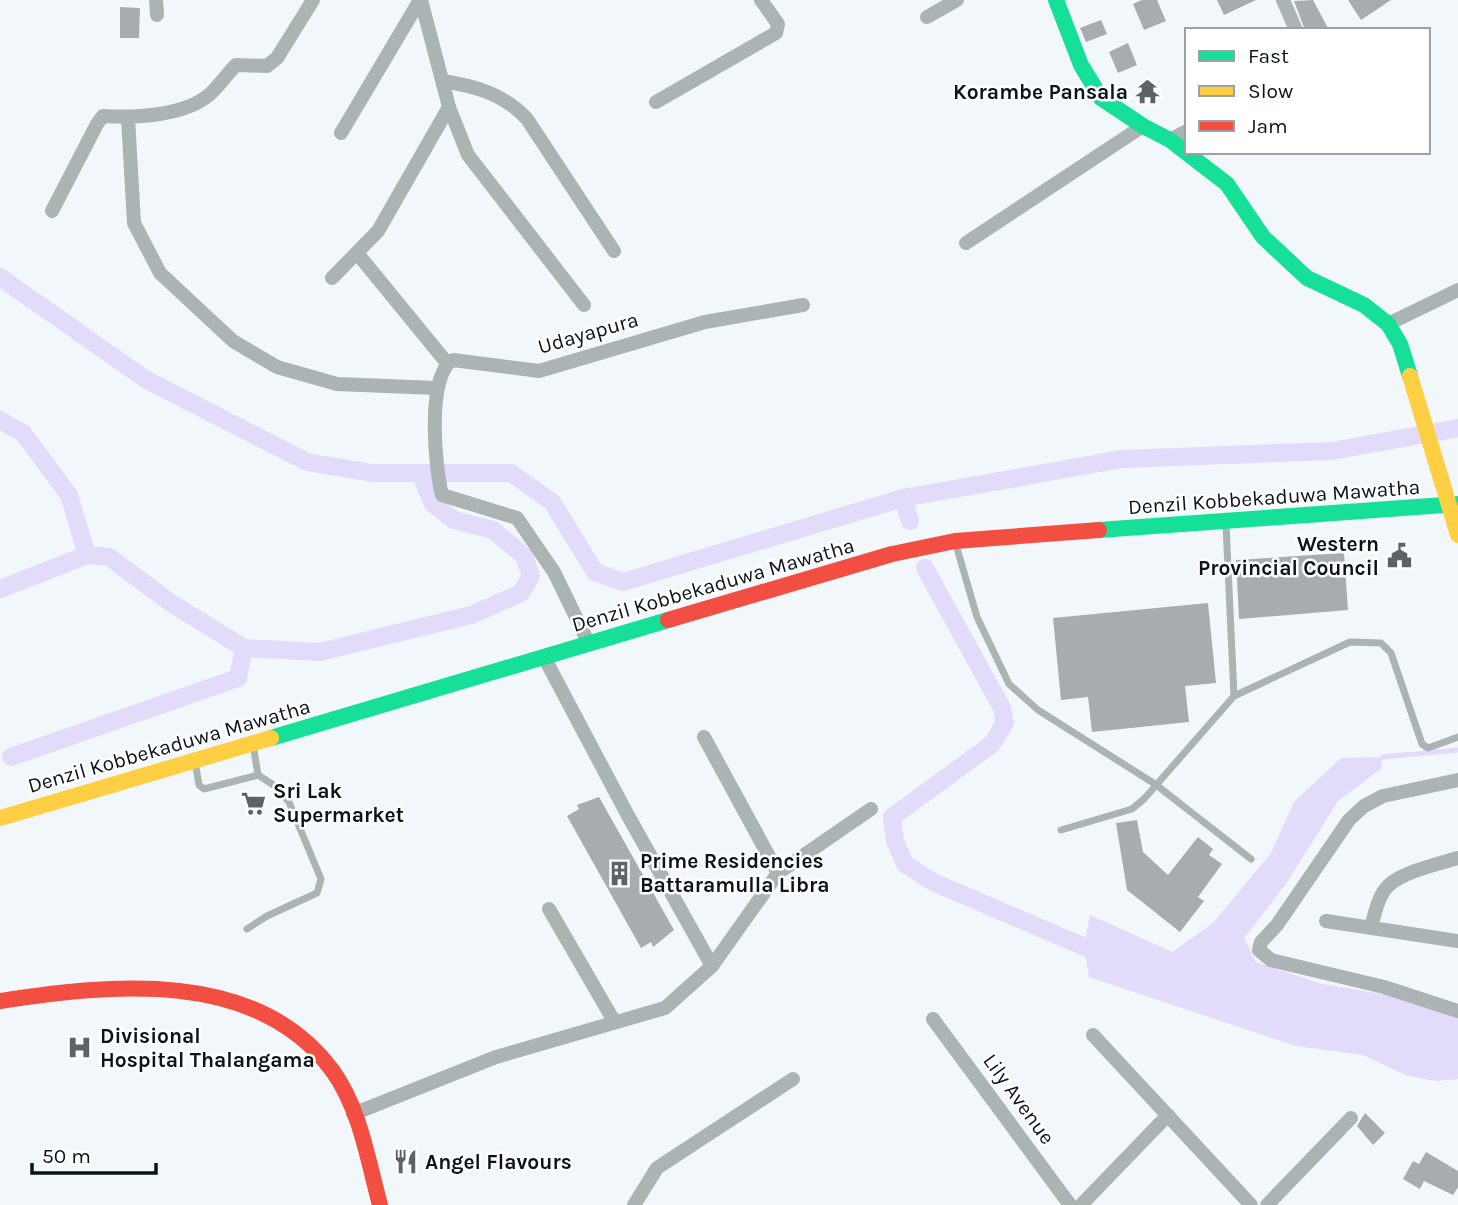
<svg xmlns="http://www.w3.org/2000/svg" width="1458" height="1205" viewBox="0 0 1458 1205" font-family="Karla,sans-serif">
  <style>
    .water { fill: #e2dbfa }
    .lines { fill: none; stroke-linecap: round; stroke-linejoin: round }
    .stream { stroke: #e2dbfa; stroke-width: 5 }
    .canal { stroke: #e2dbfa; stroke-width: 18 }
    .building { fill: #a7acb1 }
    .lane { stroke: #abb3b3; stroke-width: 7 }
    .street { stroke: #abb3b3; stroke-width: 14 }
    .fast { stroke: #16e098; stroke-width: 16 }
    .slow { stroke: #ffcf43; stroke-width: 16 }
    .jam { stroke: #f24e42; stroke-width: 16 }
    .labels { text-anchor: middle; stroke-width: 5; stroke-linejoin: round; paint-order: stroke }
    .poi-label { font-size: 21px; font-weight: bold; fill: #0a1419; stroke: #fff; text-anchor: start }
    .street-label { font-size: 21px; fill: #0a1419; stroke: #fff }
  </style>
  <rect width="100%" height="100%" fill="#f1f7fa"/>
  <path class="water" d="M1383,757L1381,769L1338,801L1286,884L1244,938L1256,962L1322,984L1453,1006L1458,1009V1079L1436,1081L1408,1076L1363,1055L1296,1046L1089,977L1084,946L1090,915L1172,952L1213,923L1271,853L1294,802L1341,758Z"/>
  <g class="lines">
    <path class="stream" d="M1383,757L1458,750"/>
    <g class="canal">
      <path d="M0,277L145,379L307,462L372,473H511L552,502L595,572L623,582L903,498L1122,459L1332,451L1458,428"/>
      <path d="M0,420L23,433L69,495L87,555L109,557L171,603L244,648L320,652L471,615L521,593L531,576L524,556L493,530L454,520L433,504L420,473"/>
      <path d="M903,498L910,521"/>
      <path d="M925,568L1002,708L1005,723L992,744L892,817L895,841L905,864L933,882L1106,956"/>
      <path d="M0,589L87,555"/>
      <path d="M11,757L238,678L244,648"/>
    </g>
  </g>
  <g class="building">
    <path d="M1142,0H1157L1166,21L1144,30L1133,4Z"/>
    <path d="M1217,0H1256L1224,15Z"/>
    <path d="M1313,0L1329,30H1305L1294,1Z"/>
    <path d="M1348,0H1391L1361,20Z"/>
    <path d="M120,7L140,8L139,38H120Z"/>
    <path d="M1101,20L1107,34L1086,42L1080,28Z"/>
    <path d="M1128,43L1137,65L1118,73L1109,52Z"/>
    <path d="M1344,553L1348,610L1239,619L1236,560Z"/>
    <path d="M1208,603L1216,683L1185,686L1189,722L1092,732L1088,697L1061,700L1053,618Z"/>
    <path d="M599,797L674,930L653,947L651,942L641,948L567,816L579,809L577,805Z"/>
    <path d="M1137,820L1143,852L1168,875L1198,837L1213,849L1209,855L1222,864L1198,897L1204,901L1180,932L1127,890L1116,823Z"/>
    <path d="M1365,1113L1385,1133L1373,1145L1357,1126Z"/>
    <path d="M1426,1152L1458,1171V1187L1453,1195L1424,1181L1420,1189L1403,1179L1413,1161L1419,1164Z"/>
  </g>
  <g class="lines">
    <g class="lane">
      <path d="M1226,525L1234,696"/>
      <path d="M956,545L977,617L1009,684L1038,710L1155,784L1251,859"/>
      <path d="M195,762L199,785L204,789L258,775L253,744"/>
      <path d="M1061,830L1132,809L1144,799L1234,696L1350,642L1381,643L1391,653L1422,744L1428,748L1458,737"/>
      <path d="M247,929L267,916L317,893L321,879L289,802L275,786L258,775"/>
    </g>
    <g class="street">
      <path d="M156,0L157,15"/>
      <path d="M421,0L449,107L468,155L584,305"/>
      <path d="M1283,0L1296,30"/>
      <path d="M927,17L957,0"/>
      <path d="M443,81C475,86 504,94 527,119L614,251"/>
      <path d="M656,102L776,33L778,24L761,0"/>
      <path d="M128,118L134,223L160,273L233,341L277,367L337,384L436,388"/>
      <path d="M341,133L420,0"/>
      <path d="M1170,140L1187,131"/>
      <path d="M52,211L97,124L103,116C136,118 185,116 210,94C219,86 227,74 236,65L267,66L277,58L313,0"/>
      <path d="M966,243L1143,126"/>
      <path d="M357,253L447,363"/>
      <path d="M332,278L378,231L449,107"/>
      <path d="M1388,324L1458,290"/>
      <path d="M589,644L554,572L517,518L442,495C435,468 426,375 453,360L539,371L705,322L803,305"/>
      <path d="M544,657L626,812L712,966"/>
      <path d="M704,737L778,873"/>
      <path d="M1458,780L1383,796L1364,806L1349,820L1277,925L1261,942L1259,950L1271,960L1384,987L1458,1011"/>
      <path d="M549,909L614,1021"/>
      <path d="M1326,921L1458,941"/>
      <path d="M1371,927C1375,914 1378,895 1389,885C1405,871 1438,864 1458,858"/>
      <path d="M933,1019L1070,1205"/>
      <path d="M1093,1035L1251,1205"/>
      <path d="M353,1114L496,1057L665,1008L712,966L778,873L871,809"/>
      <path d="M634,1205L657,1168L793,1079"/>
      <path d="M1081,1205L1168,1115"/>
      <path d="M1267,1205L1351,1118"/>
    </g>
    <g class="fast">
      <path d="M1056,0L1081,65L1101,98L1143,126L1170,140L1227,184L1263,237L1307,278L1364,305L1388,324L1400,344L1410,376"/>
      <path d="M1099,530L1458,504"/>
      <path d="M271,738L668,620"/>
    </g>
    <g class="slow">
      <path d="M1410,376L1458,535"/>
      <path d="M0,818L271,738"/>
    </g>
    <g class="jam">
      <path d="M668,620L892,554L955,541L1099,530"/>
      <path d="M0,1001C110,984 257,968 332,1070C360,1108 368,1161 380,1205"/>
    </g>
  </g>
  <defs>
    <symbol id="temple-bare" viewBox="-9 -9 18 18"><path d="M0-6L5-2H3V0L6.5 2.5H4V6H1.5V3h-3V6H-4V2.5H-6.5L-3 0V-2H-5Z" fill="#5b6368" stroke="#fff" stroke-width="2.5" paint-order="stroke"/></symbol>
    <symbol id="civic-bare" viewBox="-9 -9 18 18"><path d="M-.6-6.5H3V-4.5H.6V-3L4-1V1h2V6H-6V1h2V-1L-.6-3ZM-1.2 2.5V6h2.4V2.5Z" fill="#5b6368" stroke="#fff" stroke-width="2.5" paint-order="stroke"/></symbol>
    <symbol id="supermarket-bare" viewBox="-9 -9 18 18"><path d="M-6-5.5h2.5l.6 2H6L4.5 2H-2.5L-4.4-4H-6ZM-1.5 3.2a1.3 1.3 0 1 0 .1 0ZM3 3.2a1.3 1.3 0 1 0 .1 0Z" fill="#5b6368" stroke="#fff" stroke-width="2.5" paint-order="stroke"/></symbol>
    <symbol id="building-bare" viewBox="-9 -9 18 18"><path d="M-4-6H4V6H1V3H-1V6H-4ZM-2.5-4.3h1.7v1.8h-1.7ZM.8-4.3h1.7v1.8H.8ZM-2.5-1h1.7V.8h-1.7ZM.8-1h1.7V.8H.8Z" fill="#5b6368" stroke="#fff" stroke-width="2.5" paint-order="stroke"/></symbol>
    <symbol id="hospital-bare" viewBox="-9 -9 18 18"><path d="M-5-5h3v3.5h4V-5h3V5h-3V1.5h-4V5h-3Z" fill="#5b6368" stroke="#fff" stroke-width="2.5" paint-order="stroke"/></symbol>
    <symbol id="restaurant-bare" viewBox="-9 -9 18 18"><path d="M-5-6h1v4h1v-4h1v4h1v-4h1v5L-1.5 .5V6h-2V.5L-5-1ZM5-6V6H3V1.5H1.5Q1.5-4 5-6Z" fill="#5b6368" stroke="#fff" stroke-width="2.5" paint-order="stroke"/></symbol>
  </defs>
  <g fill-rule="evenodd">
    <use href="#temple-bare" x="1130" y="74" width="35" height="35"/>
    <use href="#civic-bare" x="1382" y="538" width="35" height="35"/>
    <use href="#supermarket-bare" x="236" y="786" width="35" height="35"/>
    <use href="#building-bare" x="602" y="856" width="35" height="35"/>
    <use href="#hospital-bare" x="62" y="1030" width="35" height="35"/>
    <use href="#restaurant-bare" x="388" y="1144" width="35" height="35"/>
  </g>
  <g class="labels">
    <g class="poi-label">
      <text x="1128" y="99" text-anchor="end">Korambe Pansala</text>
      <text x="1379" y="551" text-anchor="end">Western<tspan x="1379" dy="24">Provincial Council</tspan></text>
      <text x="273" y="798">Sri Lak<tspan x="273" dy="24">Supermarket</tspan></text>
      <text x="640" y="868">Prime Residencies<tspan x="640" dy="24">Battaramulla Libra</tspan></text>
      <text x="100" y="1043">Divisional<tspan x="100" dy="24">Hospital Thalangama</tspan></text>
      <text x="425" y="1169">Angel Flavours</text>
    </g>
    <g class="street-label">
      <text transform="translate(588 333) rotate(-16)" y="7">Udayapura</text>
      <text transform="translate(1274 497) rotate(-4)" y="7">Denzil Kobbekaduwa Mawatha</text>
      <text transform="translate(713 585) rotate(-16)" y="7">Denzil Kobbekaduwa Mawatha</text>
      <text transform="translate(169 746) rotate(-16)" y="7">Denzil Kobbekaduwa Mawatha</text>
      <text transform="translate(1019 1099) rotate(54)" y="7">Lily Avenue</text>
    </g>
  </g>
  <rect x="1185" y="28" width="245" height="126" fill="#ffffff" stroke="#9da1a3" stroke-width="2"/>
  <rect x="1199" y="51" width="35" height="10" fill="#16e098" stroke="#9da1a3" stroke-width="2"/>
  <text x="1248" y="63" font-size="21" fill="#0a1419">Fast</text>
  <rect x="1199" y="86" width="35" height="10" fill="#ffcf43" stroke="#9da1a3" stroke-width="2"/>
  <text x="1248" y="98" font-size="21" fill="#0a1419">Slow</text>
  <rect x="1199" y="121" width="35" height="10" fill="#f24e42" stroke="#9da1a3" stroke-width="2"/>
  <text x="1248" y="133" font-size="21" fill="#0a1419">Jam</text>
  <path d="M32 1163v10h124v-10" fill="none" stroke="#0a1419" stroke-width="3.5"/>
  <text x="42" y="1163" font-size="21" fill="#0a1419" stroke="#ffffff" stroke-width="5" paint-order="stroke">50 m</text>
</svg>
